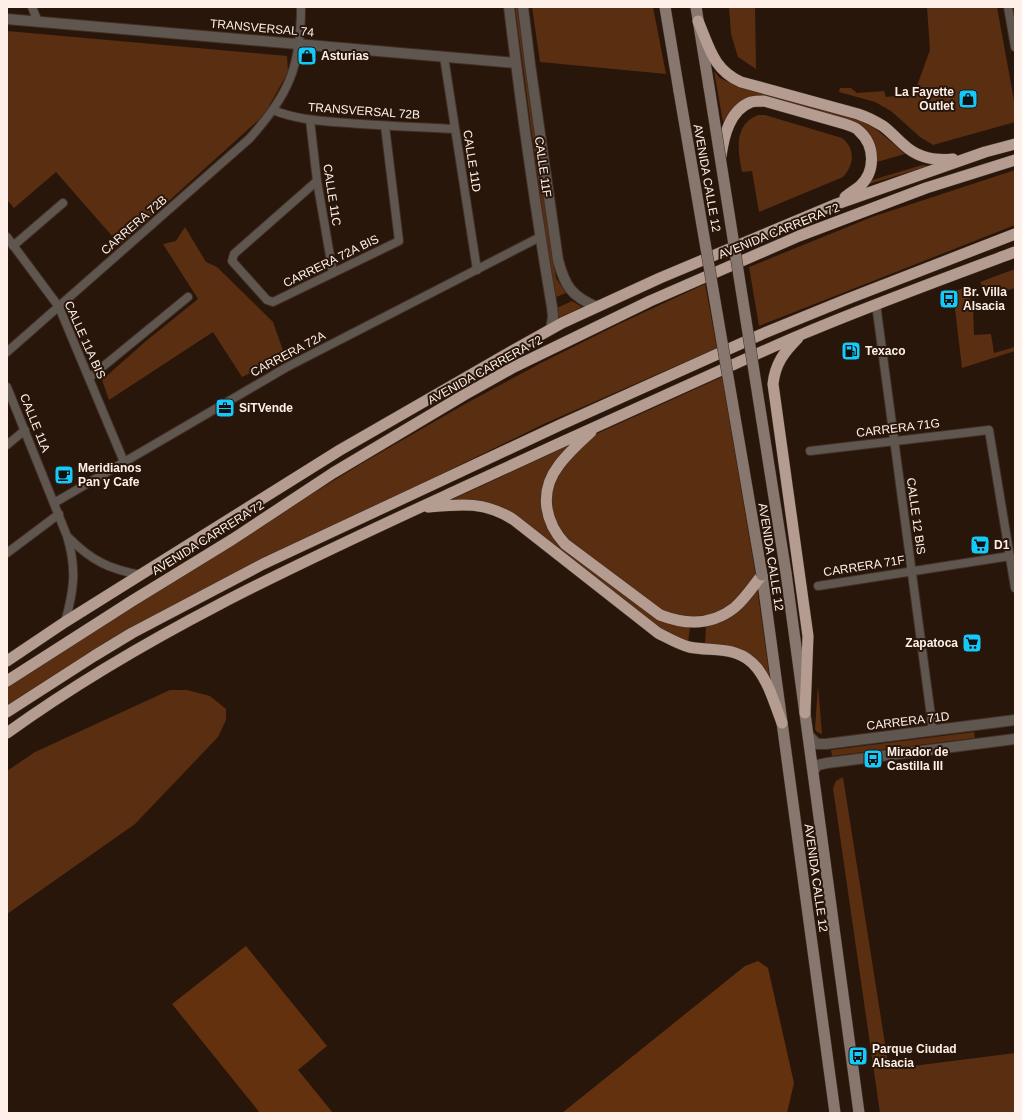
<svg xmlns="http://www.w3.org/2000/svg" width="1022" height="1120" viewBox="0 0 1022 1120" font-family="Arial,sans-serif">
	<rect width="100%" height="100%" fill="#28160b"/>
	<path fill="#5a2e11" d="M515 7H519L556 278 566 293 554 298Z
		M532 7H653L666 74 540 62Z
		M729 7H755L756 69 738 57 731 34Z
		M927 7H997L1015 106V122L933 145 920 137 891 111 875 102 839 92 840 88H851L857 93 884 91 886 97 914 94 930 50Z
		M7 31 287 56 288 72 264 115 120 245 56 172 14 208 7 200Z
		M714 71 720 78 739 87 859 120C878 128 890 141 905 154L877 162 875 150 870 138 764 97 729 114 723 122Z
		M758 115H765L842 138C856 149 854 165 843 177L759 212 752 171 742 172C738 151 733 125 758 115Z
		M922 165 929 166 866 185 869 181Z
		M1015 170V225L759 326 749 267 872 217Z
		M185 227 206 262 217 267 273 322 285 356 242 377 213 332 109 400 102 380 146 341 198 299 163 244 176 241Z
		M1015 269V288L988 296 980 282Z
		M705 284 717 348 546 423 329 529 264 557 112 640 7 705V686L305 498 366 461 465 404 539 364 619 324Z
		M966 287 973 306 974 335 991 334 994 353 1015 347V351L962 368 953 292Z
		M572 301 582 307 556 319 557 308Z
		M722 377 756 577 731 605 718 613 691 619 662 611 568 541 556 525 550 503 551 491 562 468 594 435Z
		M574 443 555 464 545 519 647 611 690 627 688 643 660 629 520 520 449 501Z
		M757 587 771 686 760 665 705 645 706 625Z
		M818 685 822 734 817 732 815 729Z
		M170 690H187L210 696 226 709V720L218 737 135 824 7 914V771L35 752Z
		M974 732 975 738 832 756 831 750Z
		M843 777 889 1069 1015 1053V1113H880L833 788 836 781Z"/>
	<path fill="#63310e" d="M246 946 327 1046 298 1070 333 1113H260L172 1004Z
		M758 961 768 968 794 1083 787 1113H562L745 966Z"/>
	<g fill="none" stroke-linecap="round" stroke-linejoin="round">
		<defs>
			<path id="minor" d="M32 7 38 22
				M1008 7 1015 47
				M444 57 477 270
				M273 110C297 120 322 121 348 123 383 126 419 127 455 129
				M310 120 317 181 333 273
				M317 181 234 254 232 261 267 300 273 302 399 241 385 126
				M7 237 59 307 124 462
				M13 246 63 203
				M876 304 933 731
				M7 352 249 139C289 95 301 66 301 7
				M89 378 188 297
				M7 387 67 536C77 569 74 590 65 622
				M7 445 25 430
				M810 451 989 430 1015 588
				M54 503 287 367 540 237
				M69 538C92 561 109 569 141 575
				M7 553 59 514
				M818 586 1010 556"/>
			<path id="tertiary" d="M509 7C521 107 535 207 552 307L553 317 551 329
				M523 7 530 64 558 260C565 286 571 296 597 307
				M7 19 516 63
				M808 735 817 744H826L1015 720
				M813 771 818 765 827 763 1015 739"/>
			<path id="secondary" d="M665 7 679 91
				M696 7 709 87
				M786 573 859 1113
				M762 575 835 1113"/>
			<path id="trunk" d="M698 21C709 46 713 70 741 82L858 114C867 117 875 121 883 126 891 132 897 139 904 145 918 158 935 161 953 159
				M721 156C724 135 730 110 751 102 755 101 760 101 764 101L845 124C850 126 856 127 859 131 875 145 876 171 860 186 855 190 850 193 845 197
				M798 338C784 352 775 364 773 384L808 636 805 713
				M591 432C580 442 568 453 559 465 539 491 544 521 565 544L660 615C686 625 711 626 734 608 745 599 753 586 762 575
				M428 507C460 504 485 501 514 520L658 633C668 638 678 644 689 647 714 652 739 645 757 668 769 683 775 705 782 723
				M7 661 65 622 340 450 512 351 562 323 660 278 834 205 985 152 1015 144
				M7 681 132 601 233 539 333 473 464 395 514 367 650 301 799 236 926 188 1015 160
				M7 712 94 656 132 633 263 564 560 425 762 334 845 300 1015 234
				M7 733C147 632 306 560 462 488 540 452 619 416 697 381 733 365 769 348 805 333 874 304 945 278 1015 252"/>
		</defs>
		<use href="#minor" stroke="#423026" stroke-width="10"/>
		<use href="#tertiary" stroke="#423026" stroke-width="12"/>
		<use href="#secondary" stroke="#423026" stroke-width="12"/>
		<use href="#trunk" stroke="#423026" stroke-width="12"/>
		<use href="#minor" stroke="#605650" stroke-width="8"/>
		<use href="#tertiary" stroke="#605650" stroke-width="10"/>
		<use href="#secondary" stroke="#87776e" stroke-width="11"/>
		<use href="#trunk" stroke="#b49c90" stroke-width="11"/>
		<defs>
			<path id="secondary-bridge" d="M709 87 786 573
				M679 91 762 575"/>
		</defs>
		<use href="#secondary-bridge" stroke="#423026" stroke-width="12" stroke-linecap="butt"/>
		<use href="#secondary-bridge" stroke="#87776e" stroke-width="11"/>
	</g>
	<defs>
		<symbol id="shop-square" viewBox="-11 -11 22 22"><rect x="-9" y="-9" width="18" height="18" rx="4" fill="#14cafb" stroke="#28160b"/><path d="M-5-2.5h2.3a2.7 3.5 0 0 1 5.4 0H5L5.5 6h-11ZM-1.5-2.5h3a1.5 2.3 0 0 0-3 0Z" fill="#111"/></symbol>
		<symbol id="bus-square" viewBox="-11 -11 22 22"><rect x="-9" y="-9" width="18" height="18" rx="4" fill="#14cafb" stroke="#28160b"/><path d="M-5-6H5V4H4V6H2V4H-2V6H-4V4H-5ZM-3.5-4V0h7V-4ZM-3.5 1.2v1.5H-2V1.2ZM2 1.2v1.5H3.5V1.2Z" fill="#111"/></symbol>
		<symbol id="fuel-square" viewBox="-11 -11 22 22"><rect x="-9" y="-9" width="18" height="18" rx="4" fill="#14cafb" stroke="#28160b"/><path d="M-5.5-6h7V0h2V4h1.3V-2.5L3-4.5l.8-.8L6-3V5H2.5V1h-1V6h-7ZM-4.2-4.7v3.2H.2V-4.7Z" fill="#111"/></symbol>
		<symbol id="office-square" viewBox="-11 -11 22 22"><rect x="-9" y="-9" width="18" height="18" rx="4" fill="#14cafb" stroke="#28160b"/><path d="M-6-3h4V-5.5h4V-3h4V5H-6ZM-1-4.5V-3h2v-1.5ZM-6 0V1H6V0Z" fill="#111"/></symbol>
		<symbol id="cafe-square" viewBox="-11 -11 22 22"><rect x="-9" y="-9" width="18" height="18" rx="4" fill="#14cafb" stroke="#28160b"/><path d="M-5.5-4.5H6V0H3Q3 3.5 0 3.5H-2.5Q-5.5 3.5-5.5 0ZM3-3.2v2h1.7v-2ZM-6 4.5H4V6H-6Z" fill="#111"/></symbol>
		<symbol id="supermarket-square" viewBox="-11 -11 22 22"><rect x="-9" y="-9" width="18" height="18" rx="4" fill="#14cafb" stroke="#28160b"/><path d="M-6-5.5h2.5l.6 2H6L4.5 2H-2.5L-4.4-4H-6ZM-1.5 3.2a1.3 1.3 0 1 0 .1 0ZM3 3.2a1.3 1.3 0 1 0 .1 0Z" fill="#111"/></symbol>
	</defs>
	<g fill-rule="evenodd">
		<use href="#shop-square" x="296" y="45" width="22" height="22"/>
		<use href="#shop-square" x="957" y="88" width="22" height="22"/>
		<use href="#bus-square" x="938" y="288" width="22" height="22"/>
		<use href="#fuel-square" x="840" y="340" width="22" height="22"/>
		<use href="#office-square" x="214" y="397" width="22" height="22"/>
		<use href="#cafe-square" x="53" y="464" width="22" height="22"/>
		<use href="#supermarket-square" x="969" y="534" width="22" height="22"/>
		<use href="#supermarket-square" x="961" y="632" width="22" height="22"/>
		<use href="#bus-square" x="862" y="748" width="22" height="22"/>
		<use href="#bus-square" x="847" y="1045" width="22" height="22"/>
	</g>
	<g text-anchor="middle" stroke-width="4" stroke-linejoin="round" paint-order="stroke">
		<g font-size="12" fill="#fef0e8" stroke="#28160b">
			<text transform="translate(262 28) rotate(5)" y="4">TRANSVERSAL 74</text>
			<text transform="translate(364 111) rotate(4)" y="4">TRANSVERSAL 72B</text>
			<text transform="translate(472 161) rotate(81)" y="4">CALLE 11D</text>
			<text transform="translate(543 167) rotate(82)" y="4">CALLE 11F</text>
			<text transform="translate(707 178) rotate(80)" y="4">AVENIDA CALLE 12</text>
			<text transform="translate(332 195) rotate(81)" y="4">CALLE 11C</text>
			<text transform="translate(134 225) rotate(-41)" y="4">CARRERA 72B</text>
			<text transform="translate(779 231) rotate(-22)" y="4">AVENIDA CARRERA 72</text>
			<text transform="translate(331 261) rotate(-26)" y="4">CARRERA 72A BIS</text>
			<text transform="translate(85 340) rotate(66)" y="4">CALLE 11A BIS</text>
			<text transform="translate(288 354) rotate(-28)" y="4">CARRERA 72A</text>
			<text transform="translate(485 370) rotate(-29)" y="4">AVENIDA CARRERA 72</text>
			<text transform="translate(35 423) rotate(68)" y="4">CALLE 11A</text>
			<text transform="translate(898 428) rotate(-7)" y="4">CARRERA 71G</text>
			<text transform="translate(916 516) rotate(82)" y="4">CALLE 12 BIS</text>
			<text transform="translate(208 538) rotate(-32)" y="4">AVENIDA CARRERA 72</text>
			<text transform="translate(771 557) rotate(81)" y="4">AVENIDA CALLE 12</text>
			<text transform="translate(864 566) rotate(-9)" y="4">CARRERA 71F</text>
			<text transform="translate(908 721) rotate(-7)" y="4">CARRERA 71D</text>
			<text transform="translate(816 878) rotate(82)" y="4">AVENIDA CALLE 12</text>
		</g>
		<g font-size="12" font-weight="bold" fill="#fef0e8" stroke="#28160b" text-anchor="start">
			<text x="321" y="60">Asturias</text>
			<text x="954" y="96" text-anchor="end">La Fayette<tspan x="954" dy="14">Outlet</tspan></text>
			<text x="963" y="296">Br. Villa<tspan x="963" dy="14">Alsacia</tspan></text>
			<text x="865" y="355">Texaco</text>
			<text x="239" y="412">SiTVende</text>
			<text x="78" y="472">Meridianos<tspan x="78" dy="14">Pan y Cafe</tspan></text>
			<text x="994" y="549">D1</text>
			<text x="958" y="647" text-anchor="end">Zapatoca</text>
			<text x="887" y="756">Mirador de<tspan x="887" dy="14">Castilla III</tspan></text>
			<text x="872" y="1053">Parque Ciudad<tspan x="872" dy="14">Alsacia</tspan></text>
		</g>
	</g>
	<rect width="1022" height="1120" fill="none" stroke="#fef0e8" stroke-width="16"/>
</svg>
